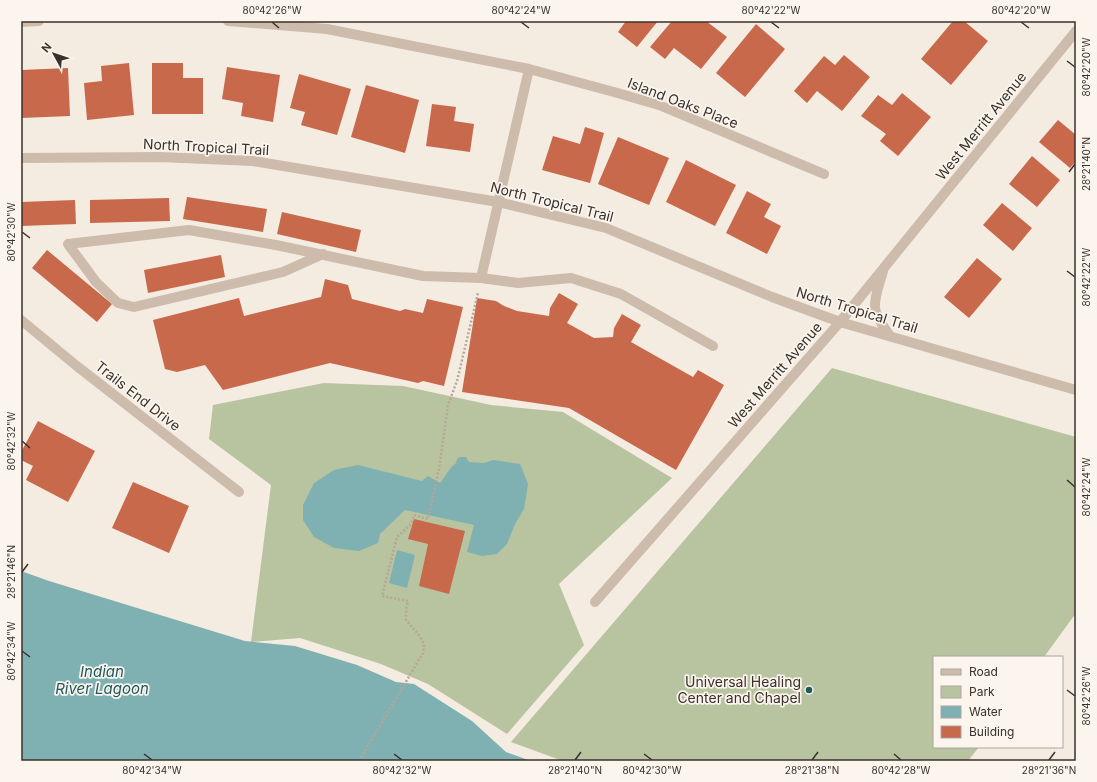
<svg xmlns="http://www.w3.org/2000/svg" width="1097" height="782" viewBox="0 0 1097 782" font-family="Inter,sans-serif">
	<rect width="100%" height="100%" fill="#f4ebe1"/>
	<path fill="#b8c4a0" d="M832 368 1076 437V613L1044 657H934V747H979L968 761H563L511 742Z
		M324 383 403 386 491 405 563 412 672 478 559 584 584 645 507 734 428 684 381 664 300 638 251 642 271 485 209 439 213 405Z"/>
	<path fill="#7fb0b2" d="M460 457H466L469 462 484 463 493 460 520 464 528 484 524 509 515 524 507 544 497 554 482 556 467 552 474 525 405 510 380 534 378 543 359 551 334 548 314 537 303 520V505L314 483 334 470 358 465 422 481 428 476 440 483C446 476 449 468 456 463L457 459Z
		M397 550 415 555 407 588 389 583Z
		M21 571 49 581 245 641 295 646 357 665 396 682 414 684 472 721 506 752 531 761H21Z"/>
	<path fill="#c8694b" d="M626 21H658L637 47 618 32Z
		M672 21H706L727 37 701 69 674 48 665 59 650 47Z
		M953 21H964L988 41 951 85 921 59Z
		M756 24 785 49 745 97 716 73Z
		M844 55 870 77 842 111 817 91 807 103 794 91 824 56 835 65Z
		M129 63 134 115 87 120 84 83 102 81 101 66Z
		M152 63H183V78H203V114H152Z
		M227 67 280 75 273 122 241 116 243 103 222 99Z
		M68 68 70 116 21 118V70Z
		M299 74 351 89 337 135 301 125 305 112 290 108Z
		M366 85 419 100 405 153 351 137Z
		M902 93 931 117 898 156 880 141 886 134 861 116 878 95 892 105Z
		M432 104 456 107 454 121 474 124 470 152 426 146Z
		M1058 120 1076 135V161L1070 168 1039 142Z
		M585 127 604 133 590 183 542 170 553 136 580 144Z
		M618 137 669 158 649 205 598 184Z
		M1032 156 1060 180 1037 207 1009 184Z
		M686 160 736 185 715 226 666 202Z
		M747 191 771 204 764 217 781 226 767 254 726 233Z
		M187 197 267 209 263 232 183 219Z
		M169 198 170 221 90 223V200Z
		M75 200 76 224 21 226V202Z
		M1002 203 1032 228 1013 251 983 225Z
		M282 212 361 230 356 252 277 234Z
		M47 250 112 304 97 322 32 268Z
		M221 255 225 277 148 293 144 270Z
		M977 258 1002 279 969 318 944 297Z
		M325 279 348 285 352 299 400 311 405 309 423 313 427 299 463 307 444 386 423 381 418 383 330 363 223 390 205 365 177 372 165 369 153 320 239 298 244 316 321 297Z
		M559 293 578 304 567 323 594 338 613 337 614 328 622 314 641 325 631 342 693 377 698 370 724 385 676 470 569 408 462 392 477 298 496 301 504 306 517 311 549 316 550 308Z
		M38 421 95 451 68 502 26 480 33 466 21 460V452Z
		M133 482 189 506 169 553 112 528Z
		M414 519 465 531 449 594 419 586 428 544 408 539Z"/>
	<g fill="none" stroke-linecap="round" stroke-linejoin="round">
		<path stroke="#b9a596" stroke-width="2.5" stroke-dasharray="2 2" stroke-linecap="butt" d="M359 761 423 653 424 644 419 635 406 620V610L408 601 382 596 397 537 411 524 414 515 428 519 439 469 448 405 457 381 478 293"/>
		<path stroke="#cdbbac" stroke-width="10" d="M228 21 327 29 529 69 614 92 659 105 824 174
			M21 22 39 21
			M529 69 481 278 518 283 571 278 621 294 713 346
			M21 158 160 157 253 161 498 202 606 228 772 297 840 322 1076 390
			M323 254 283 272 134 307 118 303 96 282 68 244 189 230 276 245 423 276 481 278
			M883 271C880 283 874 296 875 308 876 318 885 328 890 336
			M21 320 78 367 239 492
			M595 602 840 322 1076 31"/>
	</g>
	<path fill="none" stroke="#3b302b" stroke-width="1.5" d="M272 22 279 28M521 22 529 28M771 22 779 28M1021 22 1029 28M1067 61 1075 67M1069 172 1075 164M22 232 30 238M1067 271 1075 277M22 441 30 448M1067 480 1075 487M22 572 28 564M22 651 30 657M1067 690 1075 696M144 754 152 760M394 754 402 760M644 754 652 760M894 754 901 760M575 760 581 752M812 760 818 752M1049 760 1055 752"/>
	<circle fill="#1f5a5e" stroke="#fbf5ee" stroke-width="1.5" cx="809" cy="690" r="4"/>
	<g text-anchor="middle" stroke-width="3.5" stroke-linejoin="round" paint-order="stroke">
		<g font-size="14" fill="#3b302b" stroke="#fbf5ee">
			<text transform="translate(683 103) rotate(21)" y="5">Island Oaks Place</text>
			<text transform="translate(981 126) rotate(-51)" y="5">West Merritt Avenue</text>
			<text transform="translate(206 147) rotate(3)" y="5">North Tropical Trail</text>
			<text transform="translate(552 202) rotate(14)" y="5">North Tropical Trail</text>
			<text transform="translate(857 310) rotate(17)" y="5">North Tropical Trail</text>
			<text transform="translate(775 375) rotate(-49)" y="5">West Merritt Avenue</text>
			<text transform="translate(138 396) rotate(38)" y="5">Trails End Drive</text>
		</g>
		<g font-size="14" fill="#3b302b" stroke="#fbf5ee" text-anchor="end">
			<text x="801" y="687">Universal Healing<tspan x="801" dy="16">Center and Chapel</tspan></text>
		</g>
		<g font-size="15" font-style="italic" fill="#1f5a5e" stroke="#fbf5ee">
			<text x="102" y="677">Indian<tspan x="102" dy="17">River Lagoon</tspan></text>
		</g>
	</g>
	<rect width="1097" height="782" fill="none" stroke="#fbf5ee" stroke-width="44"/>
	<rect x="933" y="656" width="130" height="92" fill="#fbf5ee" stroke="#aea6a0"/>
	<rect x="941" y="669" width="20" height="6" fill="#cdbbac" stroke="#aea6a0"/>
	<text x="969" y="676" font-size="12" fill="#3b302b">Road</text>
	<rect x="941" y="686" width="20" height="12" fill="#b8c4a0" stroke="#aea6a0"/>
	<text x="969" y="696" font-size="12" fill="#3b302b">Park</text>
	<rect x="941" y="706" width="20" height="12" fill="#7fb0b2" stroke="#aea6a0"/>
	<text x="969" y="716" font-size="12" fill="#3b302b">Water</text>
	<rect x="941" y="726" width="20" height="12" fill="#c8694b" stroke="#aea6a0"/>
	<text x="969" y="736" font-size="12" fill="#3b302b">Building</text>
	<g transform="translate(54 54) rotate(310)" stroke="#fbf5ee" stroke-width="3" paint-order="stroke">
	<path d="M0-3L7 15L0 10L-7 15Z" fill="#3b302b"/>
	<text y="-6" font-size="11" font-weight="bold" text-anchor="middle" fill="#3b302b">N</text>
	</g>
	<rect x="22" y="22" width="1053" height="738" fill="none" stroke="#3b302b" stroke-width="1.5"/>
	<g font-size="10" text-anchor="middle" fill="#3b302b">
		<text x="272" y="14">80°42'26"W</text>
		<text x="521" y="14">80°42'24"W</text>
		<text x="771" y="14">80°42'22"W</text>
		<text x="1021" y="14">80°42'20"W</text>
		<text transform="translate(1086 67) rotate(-90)" y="4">80°42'20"W</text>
		<text transform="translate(1086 164) rotate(-90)" y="4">28°21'40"N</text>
		<text transform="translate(11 232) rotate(-90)" y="4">80°42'30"W</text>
		<text transform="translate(1086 277) rotate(-90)" y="4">80°42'22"W</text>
		<text transform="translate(11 441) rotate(-90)" y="4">80°42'32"W</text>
		<text transform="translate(1086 487) rotate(-90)" y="4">80°42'24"W</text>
		<text transform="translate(11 572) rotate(-90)" y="4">28°21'46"N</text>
		<text transform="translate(11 651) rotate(-90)" y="4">80°42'34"W</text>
		<text transform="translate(1086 696) rotate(-90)" y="4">80°42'26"W</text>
		<text x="152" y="774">80°42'34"W</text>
		<text x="402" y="774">80°42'32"W</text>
		<text x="575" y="774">28°21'40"N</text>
		<text x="652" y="774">80°42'30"W</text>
		<text x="812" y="774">28°21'38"N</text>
		<text x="901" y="774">80°42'28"W</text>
		<text x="1049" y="774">28°21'36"N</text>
	</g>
</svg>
